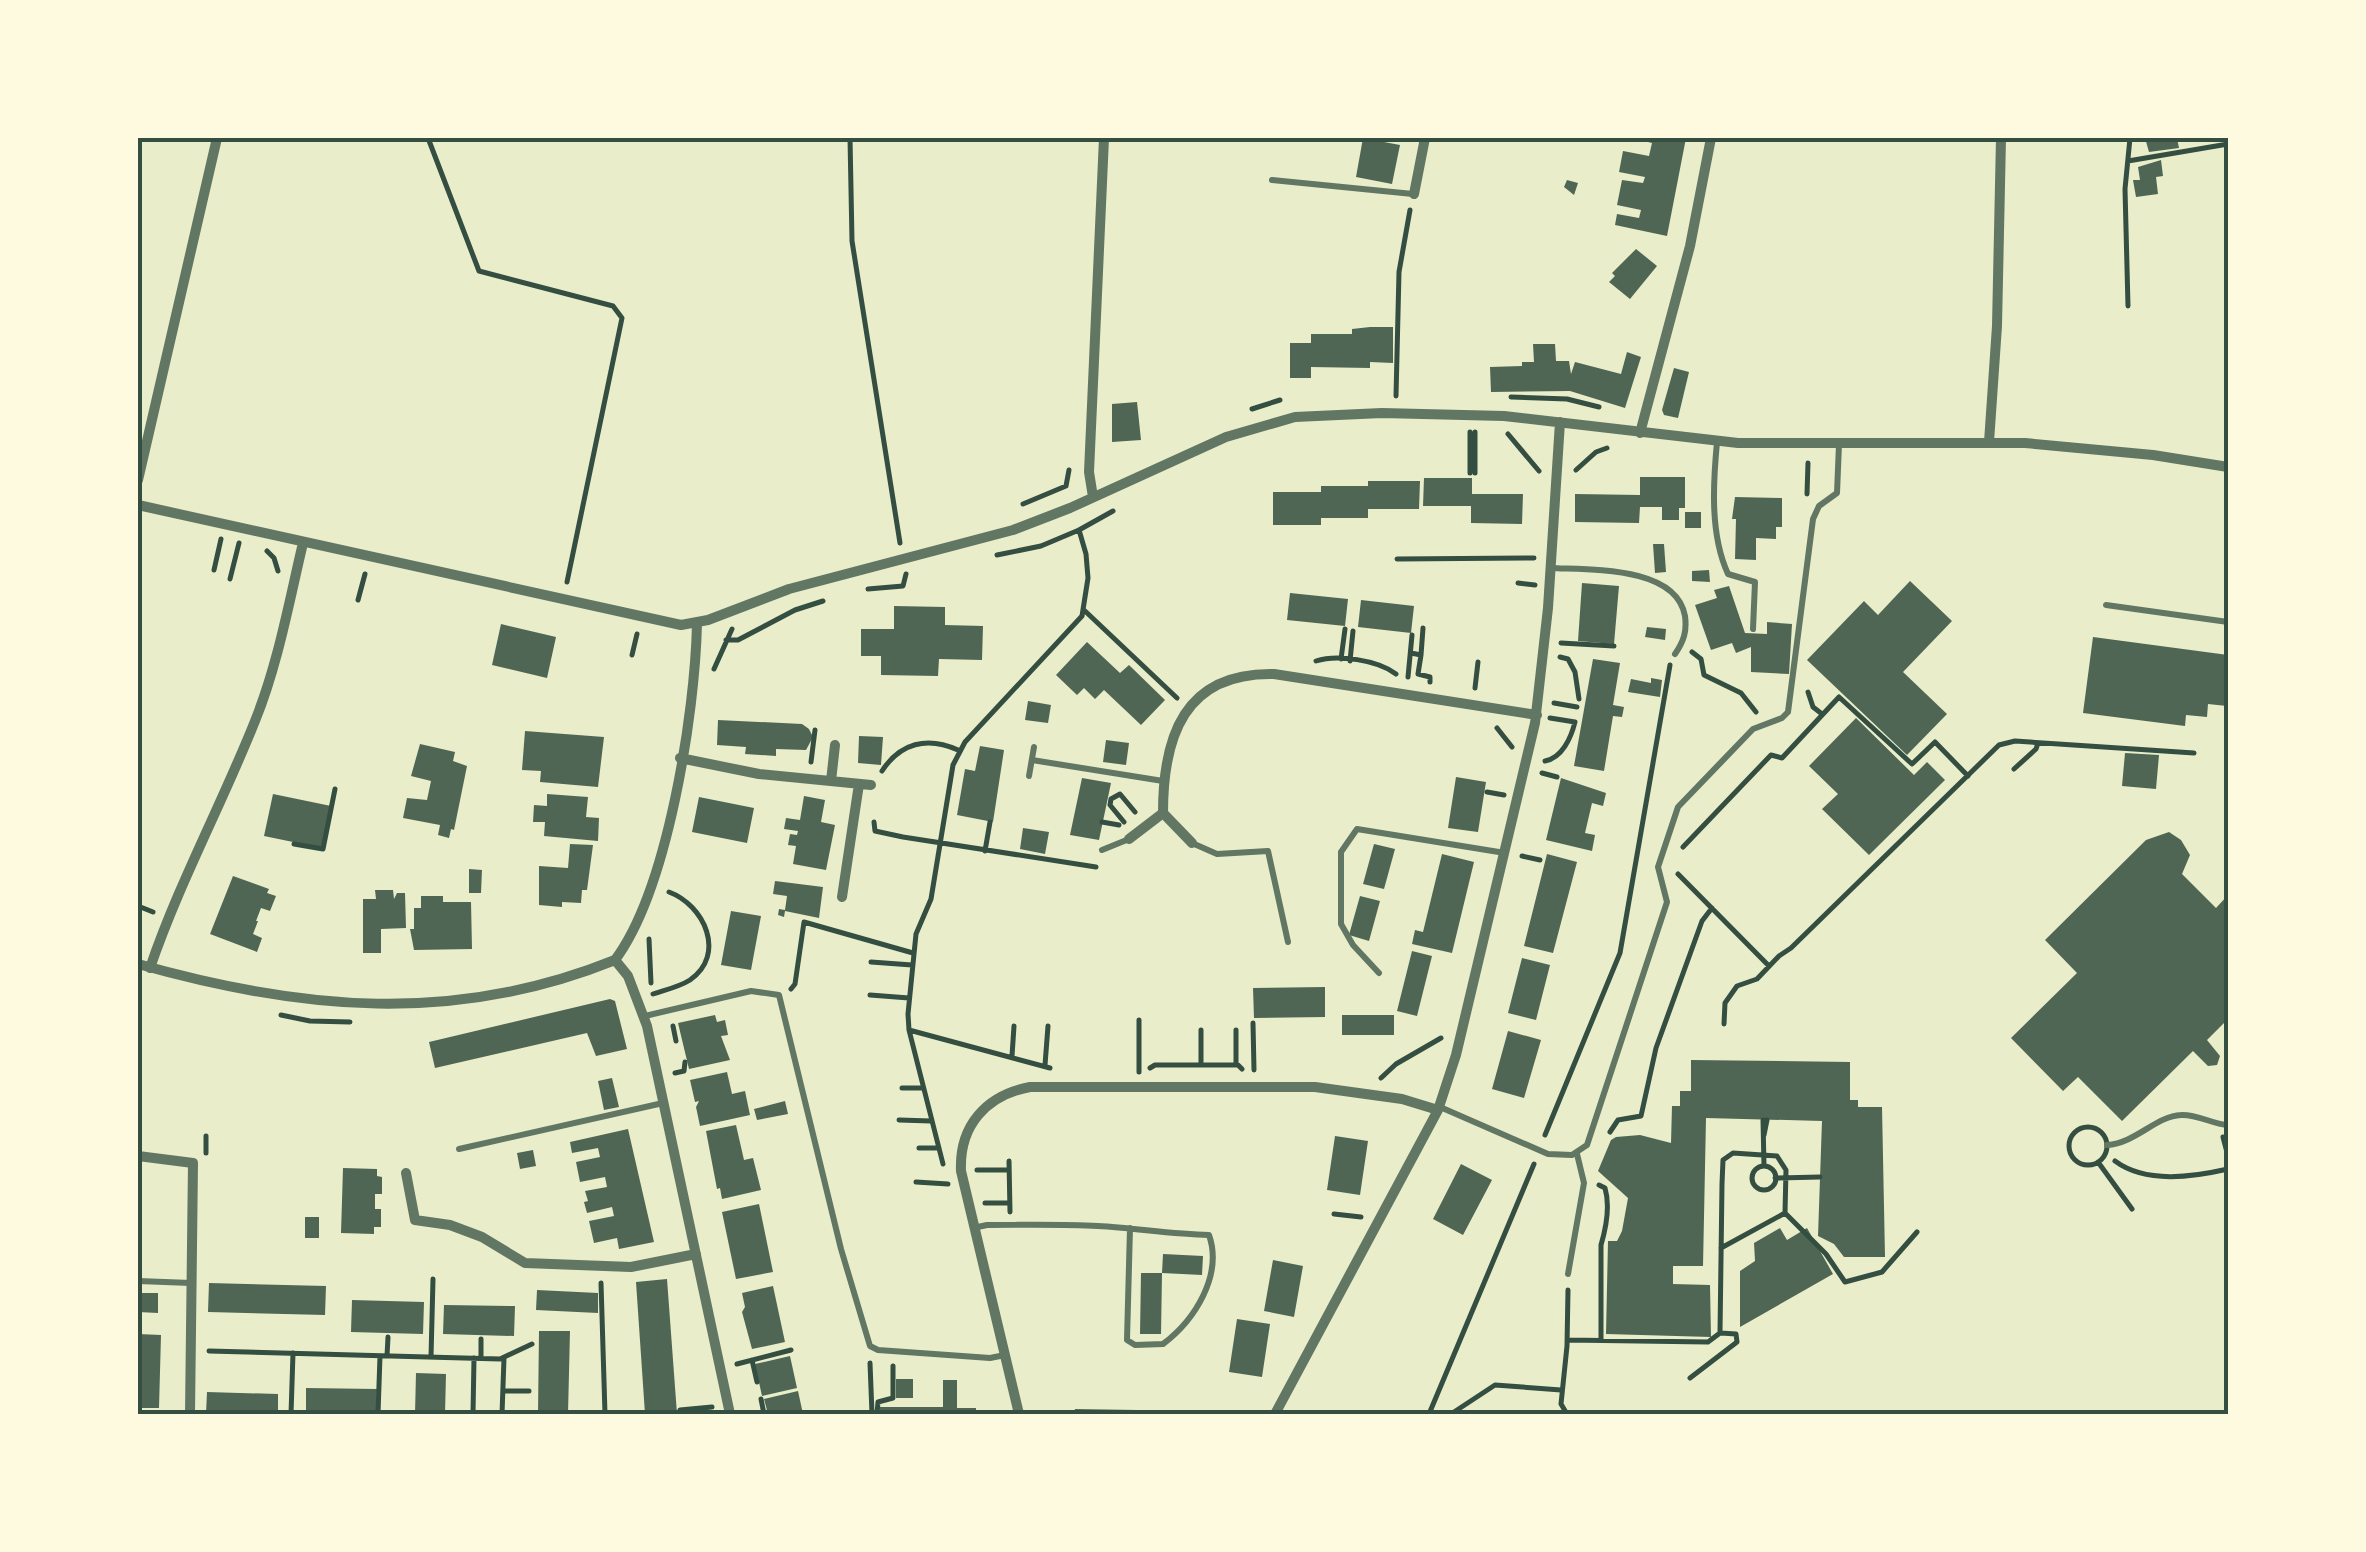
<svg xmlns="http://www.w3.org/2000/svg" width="2366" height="1552" viewBox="0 0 2366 1552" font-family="'Titillium Web',sans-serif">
	<rect width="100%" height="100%" fill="#e9edc9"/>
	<path fill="#4f6655" d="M1363 138 1400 145 1392 184 1356 177Z
		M1632 138H1686L1667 236 1615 225 1617 214 1639 218 1641 210 1617 205 1622 180 1643 183 1645 177 1619 172 1623 151 1649 156 1652 143Z
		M2145 138H2177L2179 148 2149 152Z
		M2161 160 2163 176 2156 177 2158 194 2136 197 2133 180H2140L2138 167Z
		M1567 180 1578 183 1574 195 1564 187Z
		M1636 249 1657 266 1630 299 1609 282 1615 276 1612 273Z
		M1370 327H1393V363L1370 362V368L1311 367V378H1290V343H1311V334H1352V329Z
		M1533 344H1555L1556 361H1569L1571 374 1575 362 1621 374 1627 352 1641 357 1625 408 1570 391 1491 392 1490 367 1522 366V362H1534Z
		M1674 368 1689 372 1678 418 1664 415 1662 410Z
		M1137 402 1141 440 1112 442V404Z
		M1640 477H1685V508H1679V520H1662V507H1640L1639 523 1575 522V494L1640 495Z
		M1424 478H1472V494H1523L1522 524 1471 523V506H1423Z
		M1368 481H1420L1419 509H1368V518H1321V525H1273V492H1321V486H1368Z
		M1735 497 1782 498V527H1776V539L1756 538V560L1735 559 1736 519H1732Z
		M1685 512H1701V528H1685Z
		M1653 544H1664L1666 572 1655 573Z
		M1709 570 1710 582 1692 581V571Z
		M1910 581 1952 621 1903 672 1947 714 1907 755 1807 660 1864 601 1878 615Z
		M1582 583 1619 586 1614 644 1578 641Z
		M1729 586 1745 633 1767 634V622L1792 624 1789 674 1751 672V647L1736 653 1732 643 1711 650 1695 605 1717 598 1714 590Z
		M1290 593 1348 599 1345 626 1287 620Z
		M1361 600 1414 606 1411 633 1358 627Z
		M894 606 945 607V625L983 626 982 660 939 659 938 676 881 675V656H861V629H894Z
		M501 624 556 637 547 678 492 665Z
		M1647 627 1666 629 1665 640 1645 637Z
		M2093 637 2228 655 2227 706 2208 704 2207 717 2186 715 2185 726 2083 713Z
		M1087 642 1120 673 1129 665 1165 700 1141 725 1104 690 1095 699 1084 688 1077 695 1056 675Z
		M1593 659 1620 663 1613 705 1624 707 1622 717 1613 716 1604 771 1574 766Z
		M1651 678 1662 680 1660 697 1628 692 1631 679 1651 683Z
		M1028 701 1051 705 1048 723 1025 720Z
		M1856 718 1914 775 1927 762 1945 780 1869 855 1822 809 1838 794 1809 766Z
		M718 720 802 724 809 729 813 737 806 750 776 749V756L745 754 746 747 717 745Z
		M525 731 604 737 598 787 540 782 541 771 522 770Z
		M859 736 883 737 881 765 858 763Z
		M1106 740 1129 743 1126 765 1103 762Z
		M420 744 455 752 453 761 467 766 454 830 451 829 449 838 438 835 440 825 403 818 407 798 427 800 431 781 411 776Z
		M980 746 1004 750 993 822 957 815 965 769 975 771Z
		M2125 753 2159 755 2156 789 2122 786Z
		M1456 777 1486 782 1478 832 1448 828Z
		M1082 778 1111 783 1099 840 1070 835Z
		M1561 778 1606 793 1603 806 1592 803 1585 833 1595 835 1592 851 1546 840Z
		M273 794 331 806 322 848 264 836Z
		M547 794 588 797 586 817 599 818 598 841 544 836 545 822H533L534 805 547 806Z
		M804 796 825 800 821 822 835 825 826 870 793 864 796 846 788 845 790 834 797 835 798 831 784 829 786 818 800 820Z
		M699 797 754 808 747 843 692 832Z
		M1023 828 1049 832 1045 854 1020 849Z
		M2169 832 2181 840 2190 855 2182 874 2216 908 2228 895V1019L2207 1040 2220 1056 2217 1065 2208 1066 2193 1051 2122 1121 2078 1077 2063 1091 2011 1038 2077 973 2045 940 2146 840Z
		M570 844 593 845 587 890H582L581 903 562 902V907L539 905V866L568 868Z
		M1374 844 1395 849 1384 889 1363 884Z
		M1442 854 1474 862 1452 953 1412 944 1415 930 1423 932Z
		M1547 854 1577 862 1553 953 1524 946Z
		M469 869 482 870 481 893H469Z
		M233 876 269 889 267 893 276 896 270 911 261 908 256 921H258L253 934 262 938 257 952 210 934Z
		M775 881 823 887 819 918 785 911 784 917 778 915 779 909 785 910 787 896 773 894Z
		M375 890H393L394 899 397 893H405L406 928 381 929V953H363V899H376Z
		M421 896H443V902H471L472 949 414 950 410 929H414V908H421Z
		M1360 896 1380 901 1369 941 1349 935Z
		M731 911 761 916 751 970 721 965Z
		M1412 951 1432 956 1417 1016 1397 1011Z
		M1522 958 1550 965 1536 1020 1508 1013Z
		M1325 987V1017L1254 1018 1253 988Z
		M610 999 615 1001 627 1049 596 1056 587 1033 435 1068 429 1042Z
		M715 1015 717 1022 725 1020 728 1035 721 1036 730 1060 689 1069 678 1023Z
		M1342 1015H1394V1035H1342Z
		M1508 1031 1541 1040 1524 1098 1492 1089Z
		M1691 1060 1850 1062V1100H1858V1107H1882L1885 1257H1844L1834 1244 1818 1236 1822 1121 1706 1118 1703 1266H1673V1284L1710 1285 1711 1337 1606 1334 1608 1241H1617L1622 1231 1628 1198 1598 1171 1611 1140 1616 1137 1640 1135 1671 1143 1672 1106H1680V1091H1691Z
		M727 1072 732 1094 745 1091 750 1115 700 1126 696 1107 699 1101 695 1102 690 1080Z
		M612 1078 619 1107 604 1110 598 1081Z
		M785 1101 788 1114 757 1120 754 1109Z
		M736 1125 744 1160 753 1158 761 1190 722 1199 720 1188 717 1189 706 1131Z
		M628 1129 654 1242 619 1249 617 1238 594 1243 589 1221 614 1216 612 1207 587 1213 584 1202 588 1201 585 1191 607 1187 605 1177 580 1182 576 1162 600 1157 598 1148 572 1153 570 1142Z
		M1335 1136 1368 1141 1360 1195 1327 1190Z
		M533 1150 536 1166 520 1169 517 1153Z
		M1461 1164 1492 1180 1463 1235 1433 1219Z
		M343 1168 377 1169V1176L382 1177V1194H375V1209H381V1227H374V1234L341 1233Z
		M759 1204 773 1272 736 1279 722 1212Z
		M305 1217H319V1238H305Z
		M1780 1228 1787 1240 1807 1228 1833 1274 1740 1327V1271L1755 1261 1754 1243Z
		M1163 1254 1203 1256 1202 1275 1162 1273Z
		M1273 1260 1303 1266 1294 1317 1264 1311Z
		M1141 1273H1162L1161 1334H1140Z
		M667 1279 677 1414H645L636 1282Z
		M209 1283 326 1286 325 1315 208 1312Z
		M773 1286 785 1342 752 1349 742 1312 745 1307 742 1293Z
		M537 1290 598 1293V1313L536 1310Z
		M138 1293H158V1313L138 1312Z
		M352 1300 424 1302 423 1334 351 1332Z
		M444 1305 515 1306 514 1336 443 1334Z
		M1237 1319 1270 1324 1262 1377 1229 1372Z
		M539 1331H570L568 1414H538Z
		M138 1334 161 1335 159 1408H138Z
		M790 1356 797 1388 762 1396 755 1364Z
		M416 1373 446 1374 445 1414H415Z
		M896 1379H913V1398H896Z
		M943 1380H957V1408H976V1414H880V1407H943Z
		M306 1388 377 1389 376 1414H306Z
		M798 1391 803 1414H768L764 1399Z
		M207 1392 278 1394V1414H206Z
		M1075 1409 1201 1411V1414H1074Z"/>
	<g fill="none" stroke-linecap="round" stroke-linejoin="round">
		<path stroke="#344e41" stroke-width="5" d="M428 138 479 271 613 306 622 318 567 582
			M850 138 852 241 900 543
			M2128 161 2228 144
			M2128 306 2125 189 2130 138
			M1396 396 1399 272 1410 210
			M1511 397 1567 399 1599 407
			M1252 409 1280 400
			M1470 432V473
			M1475 432V473
			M1508 434 1539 471
			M1576 470 1596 452 1607 448
			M1807 494 1808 463
			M1023 504 1066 486 1069 470
			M267 551 274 558 278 571
			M997 555 1041 546 1079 530
			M1397 559 1534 558
			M214 570 221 539
			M230 579 239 543
			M1518 583 1535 585
			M868 589 903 586 906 574
			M358 600 365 574
			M1085 611 1177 698
			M726 640H738L795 610 823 601
			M1561 643 1614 646
			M1692 652 1701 659 1704 675 1741 693 1756 712
			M1411 653 1421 655 1418 674 1430 677V682
			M632 655 637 634
			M1421 655 1423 628
			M1560 657 1568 659 1575 672 1579 699
			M1341 659 1345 629
			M1316 661C1337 654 1378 660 1396 674
			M1350 661 1353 631
			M714 669 732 629
			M1408 677 1412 635
			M1475 688 1478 662
			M1808 692 1813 707 1822 714
			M1554 703 1577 707
			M1497 728 1512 747
			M1545 761C1562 758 1571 738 1575 722L1550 718
			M811 762 815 730
			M2014 769 2036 749 2038 743
			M882 771C900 743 927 736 958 750
			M1542 773 1557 777
			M1487 792 1504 795
			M874 822 875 831 903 837 1096 867
			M1102 822 1119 825
			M1124 822 1110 805 1111 799 1120 794 1135 812
			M294 844 323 849 335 789
			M1683 847 1771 755 1782 758 1839 697 1912 764 1935 742 1968 776
			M985 851 990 822
			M1522 856 1540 860
			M1678 874 1769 966
			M138 906 153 912
			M649 939 651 983
			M871 962 912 965
			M791 989 795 984 804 922 913 953
			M653 994C665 990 679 987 690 980 727 954 704 905 669 892
			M870 995 909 998
			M281 1015 310 1021 350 1022
			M1139 1020V1072
			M1253 1023 1254 1070
			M1724 1024 1725 1003 1737 986 1757 979 1779 956 1791 948 1999 745 2015 741 2194 753
			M673 1026 676 1041
			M909 1030 1050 1068
			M1201 1030V1065
			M1236 1030V1065
			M1012 1056 1014 1026
			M1045 1065 1048 1026
			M1150 1068 1155 1065H1238L1242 1069
			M675 1073 684 1071 685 1062
			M1381 1078 1396 1064 1441 1038
			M902 1088H923
			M899 1120 931 1121
			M1763 1120 1764 1166
			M2069 1146a19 19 0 1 1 38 0a19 19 0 1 1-38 0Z
			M1610 1132 1618 1120 1641 1116 1656 1048 1702 921 1712 908
			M1545 1135 1620 953 1670 665
			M1764 1135 1767 1120
			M2223 1137 2228 1156
			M919 1148H939
			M206 1153V1136
			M1009 1161 1010 1212
			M2115 1161C2146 1184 2193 1177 2228 1169
			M2098 1162 2132 1209
			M943 1164 909 1030 908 1014 916 934 931 899 953 765 965 742 1082 616 1088 578 1086 554 1079 530 1113 511
			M1752 1178a12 12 0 1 1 24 0a12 12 0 1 1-24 0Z
			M977 1170H1009
			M1775 1178 1820 1177
			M916 1182 948 1184
			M1599 1185 1605 1188C1610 1205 1606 1228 1601 1245V1340
			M985 1203H1009
			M1785 1213 1826 1254 1845 1282 1882 1272 1917 1232
			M1334 1214 1361 1217
			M601 1283 605 1414
			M481 1339V1358
			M1567 1340 1708 1342 1720 1333 1722 1184 1723 1160 1733 1153 1777 1156 1786 1170 1785 1213 1721 1248
			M209 1351 500 1359 532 1344
			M387 1356 388 1337
			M431 1357 433 1279
			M504 1358 502 1414H510
			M752 1360 757 1382
			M870 1363 872 1414
			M737 1364 791 1350
			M1690 1378 1737 1342 1736 1334 1721 1333
			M503 1391H529
			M761 1399 764 1414
			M680 1410 712 1407
			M291 1414 293 1353
			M378 1414 380 1356
			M473 1414 474 1358
			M877 1414 878 1402 893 1398V1366
			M1429 1414 1534 1164
			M1451 1414 1495 1385 1561 1390
			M1567 1414 1561 1404 1567 1346 1568 1290"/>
		<path stroke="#617663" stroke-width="6" d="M1272 180 1413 194
			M1717 442C1713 484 1710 535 1728 574L1755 582 1753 629
			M1551 568C1591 570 1676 566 1685 616 1687 631 1684 641 1675 654
			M2106 605 2228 622
			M1032 760 1163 781
			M1029 776 1034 747
			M1192 843 1217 854 1268 851 1288 942
			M1102 850 1129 839
			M1379 973 1353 945 1341 924V852L1357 829 1505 853
			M645 1016 751 991 779 995 841 1249 870 1346 878 1350 990 1358 1005 1355
			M1440 1107 1548 1154 1572 1155 1587 1145 1667 902 1658 867 1678 807 1753 729 1782 718 1788 712 1813 519 1819 506 1837 493 1839 444
			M2107 1145C2136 1143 2156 1116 2181 1115 2197 1114 2212 1124 2228 1125
			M459 1149 663 1103
			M973 1228 987 1225C1024 1225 1061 1224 1098 1226 1135 1228 1171 1234 1209 1235 1223 1275 1195 1320 1163 1344L1135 1345 1127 1340 1130 1228
			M1568 1274 1584 1183 1577 1154
			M138 1281 191 1283"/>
		<path stroke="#617663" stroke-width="10" d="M1414 194 1425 138
			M1640 433 1690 246 1711 138
			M1989 442 1997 326 2001 138
			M138 480 217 138
			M1093 497 1089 472 1104 138
			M138 505 681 625 708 620 789 589 1013 530 1070 508 1226 437 1295 417 1382 413 1504 416 1738 443H2025L2153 455 2228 467
			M680 758 759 774 871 785
			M831 781 835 745
			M1163 813 1192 843
			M1129 839 1163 813C1163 737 1184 672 1274 674L1537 715
			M842 897 859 784
			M615 960 628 976 647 1026 730 1414
			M615 960C668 889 695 713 697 624
			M138 964C301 1010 454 1025 615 960
			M150 968C179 883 222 804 255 721 278 664 289 602 303 543
			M138 1156 193 1163 190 1414
			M406 1173 415 1220 450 1225 482 1237 525 1263 631 1267 696 1254
			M1019 1414 961 1171C959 1126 986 1095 1030 1087H1315L1402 1099 1438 1110
			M1275 1414 1438 1110 1456 1055 1535 723 1548 608 1560 422"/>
	</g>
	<rect width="2366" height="1552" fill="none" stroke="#fefae0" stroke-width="280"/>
	<rect x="140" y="140" width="2086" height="1272" fill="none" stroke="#344e41" stroke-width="4"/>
</svg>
